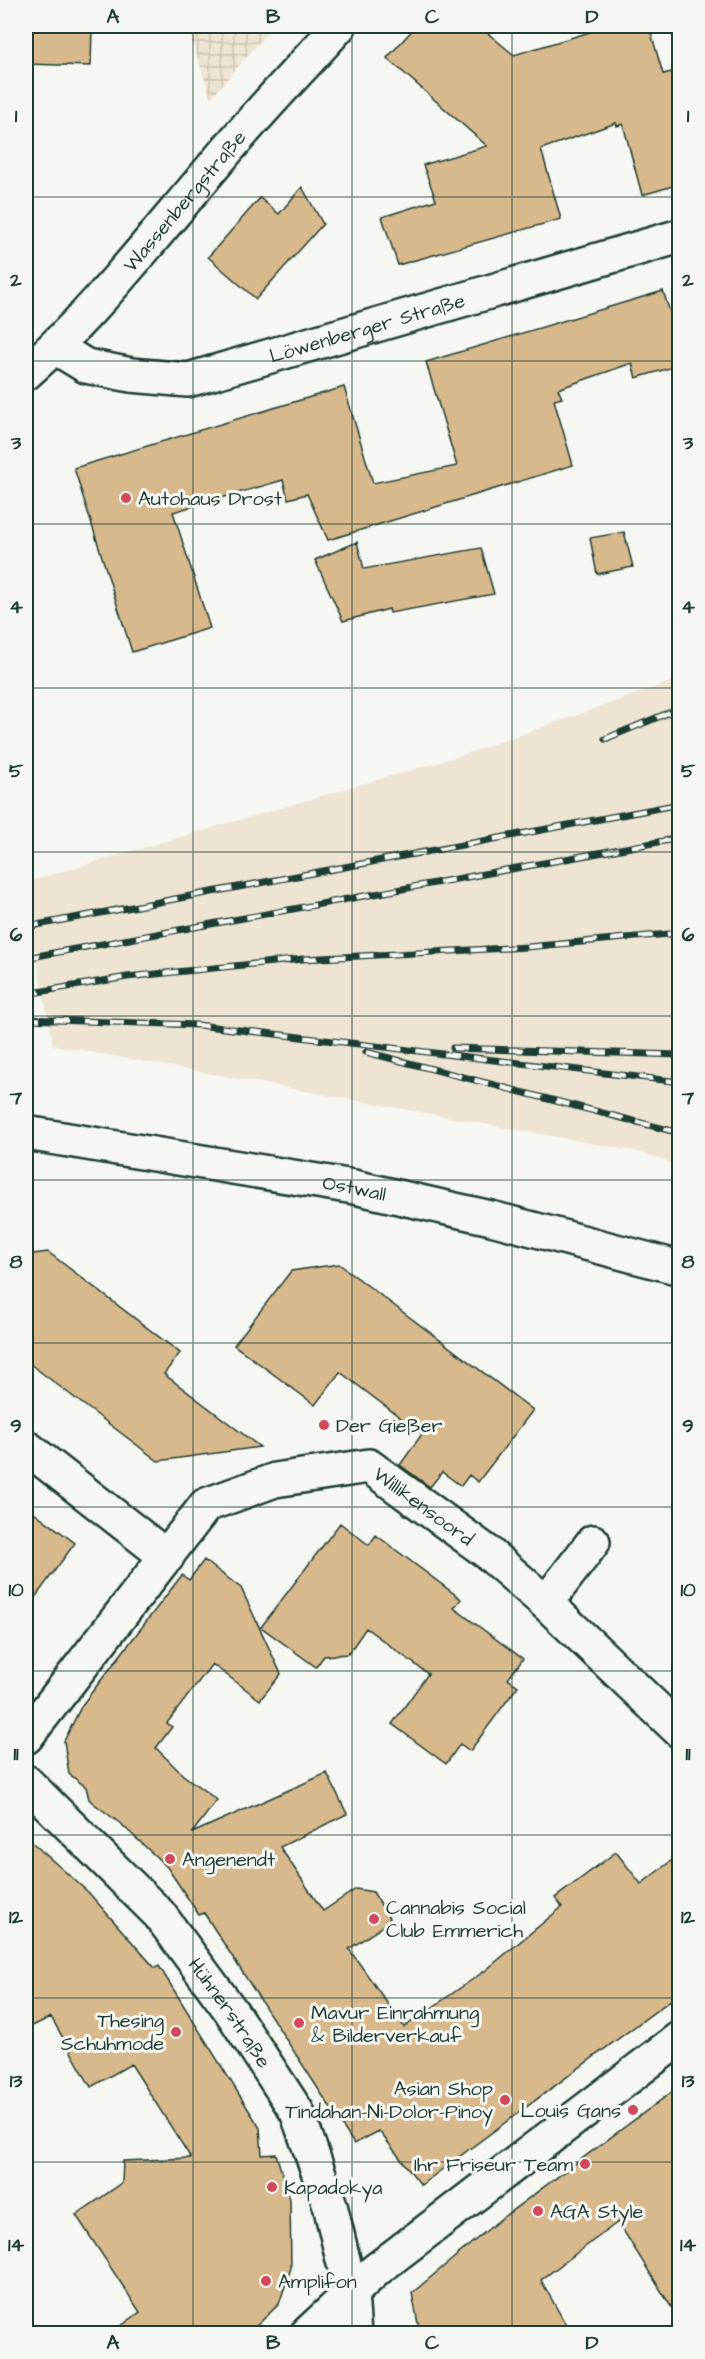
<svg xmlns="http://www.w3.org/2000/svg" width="705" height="2359" viewBox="0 0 705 2359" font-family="'Architects Daughter',sans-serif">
	<defs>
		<pattern id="industrial-grid" width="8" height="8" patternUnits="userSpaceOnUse" patternTransform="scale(1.5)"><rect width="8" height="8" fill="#ede4d3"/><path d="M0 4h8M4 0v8" fill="none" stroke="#cbc4b6"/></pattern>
	</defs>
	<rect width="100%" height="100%" fill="#f6f6f2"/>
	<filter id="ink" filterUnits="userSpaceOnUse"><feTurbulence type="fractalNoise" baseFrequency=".0167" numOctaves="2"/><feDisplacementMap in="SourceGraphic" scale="12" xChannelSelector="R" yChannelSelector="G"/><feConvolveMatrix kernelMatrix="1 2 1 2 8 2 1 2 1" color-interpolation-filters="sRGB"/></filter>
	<g filter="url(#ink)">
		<path fill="#ede4d3" d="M679 679V1165L639 1152 53 1045 26 907V882L463 755Z"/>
		<path fill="url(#industrial-grid)" d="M187 26H273L211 98Z"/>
		<path fill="#d7b98b" stroke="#1f3d34" stroke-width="1.5" d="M26 26H92L91 66 26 64Z
			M416 26H479L514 55 590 32 588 26H649L663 74 680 70V184L642 195 623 124 617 126 616 123 541 149 561 219 398 265 382 217 436 200 423 165 487 146 387 58Z
			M302 187 323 224 256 299 208 257 260 198 279 214Z
			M663 291 680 342V365L636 378 632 363 558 389 562 398 554 400 573 465 328 540 307 494 288 499 283 480 173 512 210 628 132 652 74 468 344 387 373 483 457 466 426 362Z
			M624 532 633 567 597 574 590 538Z
			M357 542 364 569 481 548 494 594 390 613 389 609 343 621 315 560Z
			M48 1252 180 1353 164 1374 260 1447 158 1461 26 1361V1255Z
			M339 1264 533 1410 478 1482 469 1475 461 1486 442 1472 430 1487 400 1465 422 1434 340 1372 315 1405 234 1345 291 1271Z
			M26 1506 75 1543 26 1610Z
			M340 1523 369 1545 376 1535 461 1599 454 1608 523 1659 508 1679 518 1686 470 1751 460 1744 446 1764 392 1724 428 1674 366 1628 348 1654 324 1656 316 1667 261 1627Z
			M204 1560 241 1588 281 1674 260 1700 212 1664 167 1723 172 1727 156 1748 183 1775 217 1800 192 1833 327 1773 347 1814 280 1847 323 1911 356 1889 373 1892 391 1921 349 1949 404 2027 486 1970 562 1907 555 1898 616 1852 641 1884 680 1854V1993L421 2185 379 2131 354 2144 204 1913 199 1915 167 1867 121 1824 93 1803 89 1799 86 1787 69 1774 64 1741 82 1705 182 1575 189 1580Z
			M26 1837 88 1892 155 1968 159 1966 260 2128 262 2155 276 2154 290 2199 291 2268 279 2304 248 2334H110L140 2312 76 2215 122 2183 123 2161 191 2158 131 2064 91 2087 51 2017 26 2029Z
			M680 2086V2321L618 2222 541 2280 571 2334H420L412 2293 498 2221Z"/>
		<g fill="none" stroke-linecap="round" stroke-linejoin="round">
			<defs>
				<g id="minor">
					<path id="s1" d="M55 347 86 366 131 375 188 380 680 236"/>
					<path id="s2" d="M26 373C95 312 152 238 212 168 252 119 297 73 339 26"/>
					<path d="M26 1447 167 1557"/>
					<path d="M546 1603 593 1542"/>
					<path id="s3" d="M26 1737 206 1505 275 1480 369 1466 487 1552 546 1603 680 1731"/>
					<path id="s4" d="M26 1782 159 1914 231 2011 297 2112 330 2205 351 2293 354 2334"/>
					<path d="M307 2334 376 2270 680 2038"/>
				</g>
				<g id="major">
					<path id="s5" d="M26 1133 354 1187 491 1218 680 1268"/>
				</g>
			</defs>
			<use href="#minor" stroke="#1f3d34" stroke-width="38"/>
			<use href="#major" stroke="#1f3d34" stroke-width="38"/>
			<use href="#minor" stroke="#f6f6f2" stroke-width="33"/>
			<use href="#major" stroke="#f6f6f2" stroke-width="33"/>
			<defs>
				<path id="rail" d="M605 739 680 708
					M26 927 680 804
					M26 958 680 838
					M26 994 127 977 303 959 527 947 680 933
					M26 1019 198 1025 680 1082
					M453 1048 680 1055
					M366 1052 680 1133"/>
			</defs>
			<use href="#rail" stroke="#1f3d34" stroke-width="7"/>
			<use href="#rail" stroke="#f6f6f2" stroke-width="4.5" stroke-dasharray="14" stroke-linecap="butt"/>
		</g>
	</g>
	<path fill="none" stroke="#1f3d34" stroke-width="1.5" stroke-opacity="0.55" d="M193 26V2334M352 26V2334M512 26V2334M26 197H680M26 361H680M26 524H680M26 688H680M26 852H680M26 1016H680M26 1180H680M26 1343H680M26 1507H680M26 1671H680M26 1835H680M26 1998H680M26 2162H680"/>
	<g fill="#d1495b" stroke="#f6f6f2" stroke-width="2">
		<circle cx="126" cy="498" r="6"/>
		<circle cx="324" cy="1425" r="6"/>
		<circle cx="170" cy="1859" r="6"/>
		<circle cx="374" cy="1919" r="6"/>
		<circle cx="299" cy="2023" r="6"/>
		<circle cx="176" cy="2032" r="6"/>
		<circle cx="505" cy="2100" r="6"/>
		<circle cx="633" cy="2110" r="6"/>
		<circle cx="585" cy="2164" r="6"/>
		<circle cx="272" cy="2187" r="6"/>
		<circle cx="538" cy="2211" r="6"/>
		<circle cx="266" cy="2281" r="6"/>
	</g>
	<g text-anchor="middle" stroke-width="6" stroke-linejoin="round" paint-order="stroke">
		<g font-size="20" fill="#1f3d34" stroke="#f6f6f2">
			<text dy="7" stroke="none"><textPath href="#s2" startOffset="234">Wassenbergstraße</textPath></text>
			<text dy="7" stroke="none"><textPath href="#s1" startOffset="326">Löwenberger Straße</textPath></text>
			<text dy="7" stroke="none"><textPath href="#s5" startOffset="333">Ostwall</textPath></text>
			<text dy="7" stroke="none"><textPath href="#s3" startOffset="530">Willikensoord</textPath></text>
			<text dy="7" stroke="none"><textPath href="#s4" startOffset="309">Hühnerstraße</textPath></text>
		</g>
		<g font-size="20" fill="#1f3d34" stroke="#f6f6f2" text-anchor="start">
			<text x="138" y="505">Autohaus Drost</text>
			<text x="336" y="1432">Der Gießer</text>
			<text x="182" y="1866">Angenendt</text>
			<text x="386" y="1914">Cannabis Social<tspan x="386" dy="23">Club Emmerich</tspan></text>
			<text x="311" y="2019">Mavur Einrahmung<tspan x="311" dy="23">&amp; Bilderverkauf</tspan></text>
			<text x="164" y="2027" text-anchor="end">Thesing<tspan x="164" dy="23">Schuhmode</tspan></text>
			<text x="493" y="2095" text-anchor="end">Asian Shop<tspan x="493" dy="23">Tindahan-Ni-Dolor-Pinoy</tspan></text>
			<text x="621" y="2117" text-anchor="end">Louis Gans</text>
			<text x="573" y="2171" text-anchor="end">Ihr Friseur Team</text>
			<text x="284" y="2194">Kapadokya</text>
			<text x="550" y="2218">AGA Style</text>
			<text x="278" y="2288">Amplifon</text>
		</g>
	</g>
	<rect width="705" height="2359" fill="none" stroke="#f6f6f2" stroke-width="66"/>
	<rect x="33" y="33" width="639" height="2293" fill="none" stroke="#1f3d34" stroke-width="2"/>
	<g font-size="20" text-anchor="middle" font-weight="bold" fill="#1f3d34">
		<text x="113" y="23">A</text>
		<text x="273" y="23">B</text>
		<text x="432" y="23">C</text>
		<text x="592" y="23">D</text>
		<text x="16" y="122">1</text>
		<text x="688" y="122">1</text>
		<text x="16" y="286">2</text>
		<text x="688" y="286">2</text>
		<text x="16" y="449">3</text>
		<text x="688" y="449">3</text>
		<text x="16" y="613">4</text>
		<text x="688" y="613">4</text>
		<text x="16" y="777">5</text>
		<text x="688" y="777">5</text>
		<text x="16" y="941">6</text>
		<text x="688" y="941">6</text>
		<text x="16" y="1104">7</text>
		<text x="688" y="1104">7</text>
		<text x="16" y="1268">8</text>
		<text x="688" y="1268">8</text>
		<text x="16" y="1432">9</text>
		<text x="688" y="1432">9</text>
		<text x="16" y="1596">10</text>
		<text x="688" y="1596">10</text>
		<text x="16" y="1760">11</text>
		<text x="688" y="1760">11</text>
		<text x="16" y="1923">12</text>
		<text x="688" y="1923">12</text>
		<text x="16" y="2087">13</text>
		<text x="688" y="2087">13</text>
		<text x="16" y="2251">14</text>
		<text x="688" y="2251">14</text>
		<text x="113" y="2349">A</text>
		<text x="273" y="2349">B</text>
		<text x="432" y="2349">C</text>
		<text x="592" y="2349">D</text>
	</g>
</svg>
